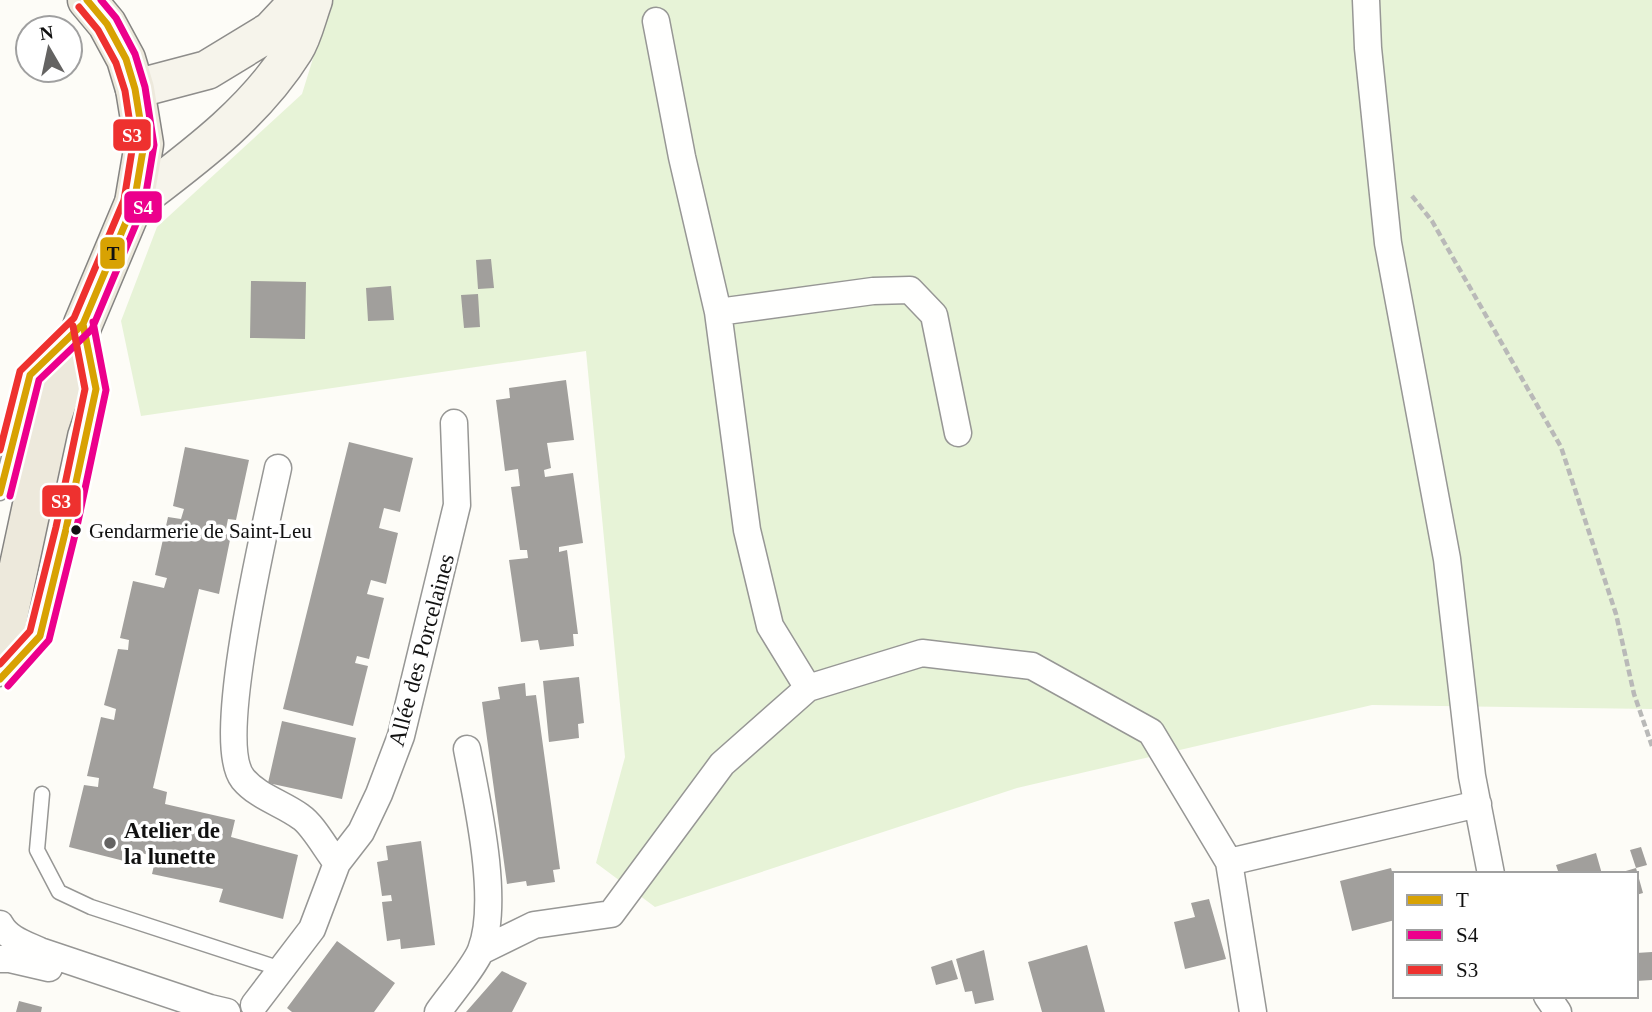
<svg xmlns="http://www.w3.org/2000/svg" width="1652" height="1012" viewBox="0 0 1652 1012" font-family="'Times New Roman',serif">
	<rect width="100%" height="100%" fill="#fdfcf7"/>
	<path fill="#e7f3d7" d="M331 0H1652V709L1372 705 1017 788 655 907 596 863 625 757 586 351 141 416 121 321 157 227 302 94Z"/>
	<path fill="#a19f9c" d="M491 259 494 288 478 289 476 260Z
		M251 281 306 282 305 339 250 338Z
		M391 286 394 320 368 321 366 288Z
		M478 294 480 327 464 328 461 295Z
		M566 380 574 440 547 443 551 468 544 470 545 477 573 473 583 543 559 547V552L567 550 578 634H573L574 646 540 650 538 640 521 642 509 560 528 558 527 550H520L511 487 520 486 518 469 505 471 496 400 510 398 509 388Z
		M349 442 413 458 400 512 384 508 379 528 398 533 386 584 371 580 367 594 384 598 369 659 357 656 355 663 368 666 353 726 283 709Z
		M185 447 249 460 236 520 228 519 225 534 231 535 219 594 199 589 153 788 167 792 165 804 235 820 231 837 298 855 283 919 219 902 223 889 152 874 156 857 138 852 136 864 69 847 84 785 98 787 99 778 87 776 101 717 114 720 116 709 104 705 118 649 128 650 129 640 120 638 133 581 164 588 167 578 155 575 168 517 181 519 184 509 173 506Z
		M579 677 584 723 578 724 579 738 549 742 543 681Z
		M525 683 526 696 536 695 560 869 553 870 555 882 527 886 526 881 507 884 482 702 500 699 498 687Z
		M282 721 356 738 342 799 268 783Z
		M421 841 435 945 401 949 400 939 387 941 382 902 392 901 391 895 382 896 377 862 388 860 386 846Z
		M1641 847 1647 865 1636 868 1630 850Z
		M1596 853 1602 874H1559L1556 865Z
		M1391 868 1395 882V920L1352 931 1340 881Z
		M1636 868 1643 893 1636 895V874L1619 873Z
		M1209 899 1226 959 1185 969 1174 922 1195 917 1191 903Z
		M337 941 395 983 374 1012H292L287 1008Z
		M1087 945 1105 1012H1042L1028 962Z
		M984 950 994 1000 975 1004 972 991 965 992 956 959Z
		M1652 952V980L1636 981V953Z
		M952 960 958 979 936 985 931 967Z
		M502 971 527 983 512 1012H466Z
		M19 1001 42 1007 41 1012H16Z"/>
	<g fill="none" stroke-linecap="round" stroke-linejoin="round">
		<defs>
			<path id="lane" d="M0 493 30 375 67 340
				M0 679 40 636 96 389 87 343
				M42 794 37 850 59 892 91 907 281 969"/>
			<path id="street" d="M1366 0 1368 48 1388 243 1447 559 1472 776 1491 874
				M656 21 682 157 718 312 747 530 770 626 808 688
				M718 312 873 291 910 290 934 315 958 433
				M278 468C267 520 213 742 243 779 258 797 282 803 301 817 313 825 327 851 337 863
				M1229 862 1478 804
				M0 924C8 939 25 944 40 951L210 1008 227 1012
				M481 951 534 925 611 914 722 764 808 688 922 653 1032 666 1151 732 1229 862 1253 1012
				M0 959H10L49 968
				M1547 996 1558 1012
				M254 1005 312 929 337 863 361 832 379 794 401 736 457 505 454 423
				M438 1012C449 996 475 966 481 950 500 901 477 801 467 749"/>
			<path id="secondary" d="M135 89 207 70 271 31 300 0
				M134 203C193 158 254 114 294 50 303 36 307 16 313 0"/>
			<path id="primary" d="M0 654 49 426 83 324 134 203 144 144 135 89 126 59 107 24 87 0"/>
		</defs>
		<use href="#lane" stroke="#979795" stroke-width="17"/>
		<use href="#street" stroke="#979795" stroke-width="29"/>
		<use href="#secondary" stroke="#8e8d8b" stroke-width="41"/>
		<use href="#primary" stroke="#858482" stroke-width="41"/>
		<path stroke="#b9b9b8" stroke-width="4.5" stroke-dasharray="7 3.5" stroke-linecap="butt" d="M1412 196 1432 221 1561 447 1616 614 1634 694 1652 746"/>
		<use href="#lane" stroke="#fffffe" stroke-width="14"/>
		<use href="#street" stroke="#fffffe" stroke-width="26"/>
		<use href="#secondary" stroke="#f6f4eb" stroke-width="38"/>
		<use href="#primary" stroke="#ede9dc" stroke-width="38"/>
		<defs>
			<path id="bus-1" d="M0 493 30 375 83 324 134 203 144 144 135 89 126 59 107 24 87 0
				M0 679 40 636 66 529 96 389 83 324"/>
			<path id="bus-2" d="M10 496 39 380 92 329 144 205 154 145 145 87 135 54 116 18 101 0
				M8 686 49 640 76 531 106 390 93 322"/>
			<path id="bus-3" d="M0 450 20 371 74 318 124 200 133 144 125 91 116 63 98 30 79 7
				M0 664 30 631 56 527 85 389 73 326"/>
		</defs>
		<use href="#bus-1" stroke="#fff" stroke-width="12"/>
		<use href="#bus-2" stroke="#fff" stroke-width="12"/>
		<use href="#bus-3" stroke="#fff" stroke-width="12"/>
		<use href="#bus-1" stroke="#d8a203" stroke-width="7"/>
		<use href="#bus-2" stroke="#ec008c" stroke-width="7"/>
		<use href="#bus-3" stroke="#ee312f" stroke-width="7"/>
	</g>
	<circle fill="#111" stroke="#fff" stroke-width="2.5" cx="76" cy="530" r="6"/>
	<circle fill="#646362" stroke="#fff" stroke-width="2.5" cx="110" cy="843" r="7"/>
	<g text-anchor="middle" stroke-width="7" stroke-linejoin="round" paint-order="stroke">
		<g font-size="21" fill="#111" stroke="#fff" text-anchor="start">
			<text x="89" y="538">Gendarmerie de Saint-Leu</text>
		</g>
		<g font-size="23" fill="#111" stroke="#fff">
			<text transform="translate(421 650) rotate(-75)" y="8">Allée des Porcelaines</text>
		</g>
		<g font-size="23" font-weight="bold" fill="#111" stroke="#fff" text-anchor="start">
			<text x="124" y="838">Atelier de<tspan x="124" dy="26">la lunette</tspan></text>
		</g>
	</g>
	<g stroke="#fff" stroke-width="2.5">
		<rect x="112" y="118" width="40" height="34" rx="7" fill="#ee312f"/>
		<rect x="123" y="190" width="40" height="34" rx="7" fill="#ec008c"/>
		<rect x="99" y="236" width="27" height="34" rx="7" fill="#d8a203"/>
		<rect x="41" y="484" width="41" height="34" rx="7" fill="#ee312f"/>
	</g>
	<g font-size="19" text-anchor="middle" font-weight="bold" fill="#fff">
		<text x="132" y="142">S3</text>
		<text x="143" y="214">S4</text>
		<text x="61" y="508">S3</text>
	</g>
	<g font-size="19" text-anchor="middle" font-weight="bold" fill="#111">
		<text x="113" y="260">T</text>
	</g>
	<rect x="1393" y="872" width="245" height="126" fill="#ffffff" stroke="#a0a0a0" stroke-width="2"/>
	<rect x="1407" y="895" width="35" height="10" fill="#d8a203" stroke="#a0a0a0" stroke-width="2"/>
	<text x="1456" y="907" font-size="21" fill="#111111">T</text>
	<rect x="1407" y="930" width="35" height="10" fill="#ec008c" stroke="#a0a0a0" stroke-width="2"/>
	<text x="1456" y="942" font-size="21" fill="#111111">S4</text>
	<rect x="1407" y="965" width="35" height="10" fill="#ee312f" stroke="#a0a0a0" stroke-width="2"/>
	<text x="1456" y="977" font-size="21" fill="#111111">S3</text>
	<g transform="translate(49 49) rotate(351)"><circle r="33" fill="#ffffff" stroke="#a0a0a0" stroke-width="2"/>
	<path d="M0-5L12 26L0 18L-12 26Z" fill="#646362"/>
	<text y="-10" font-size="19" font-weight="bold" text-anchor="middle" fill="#111111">N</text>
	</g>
</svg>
